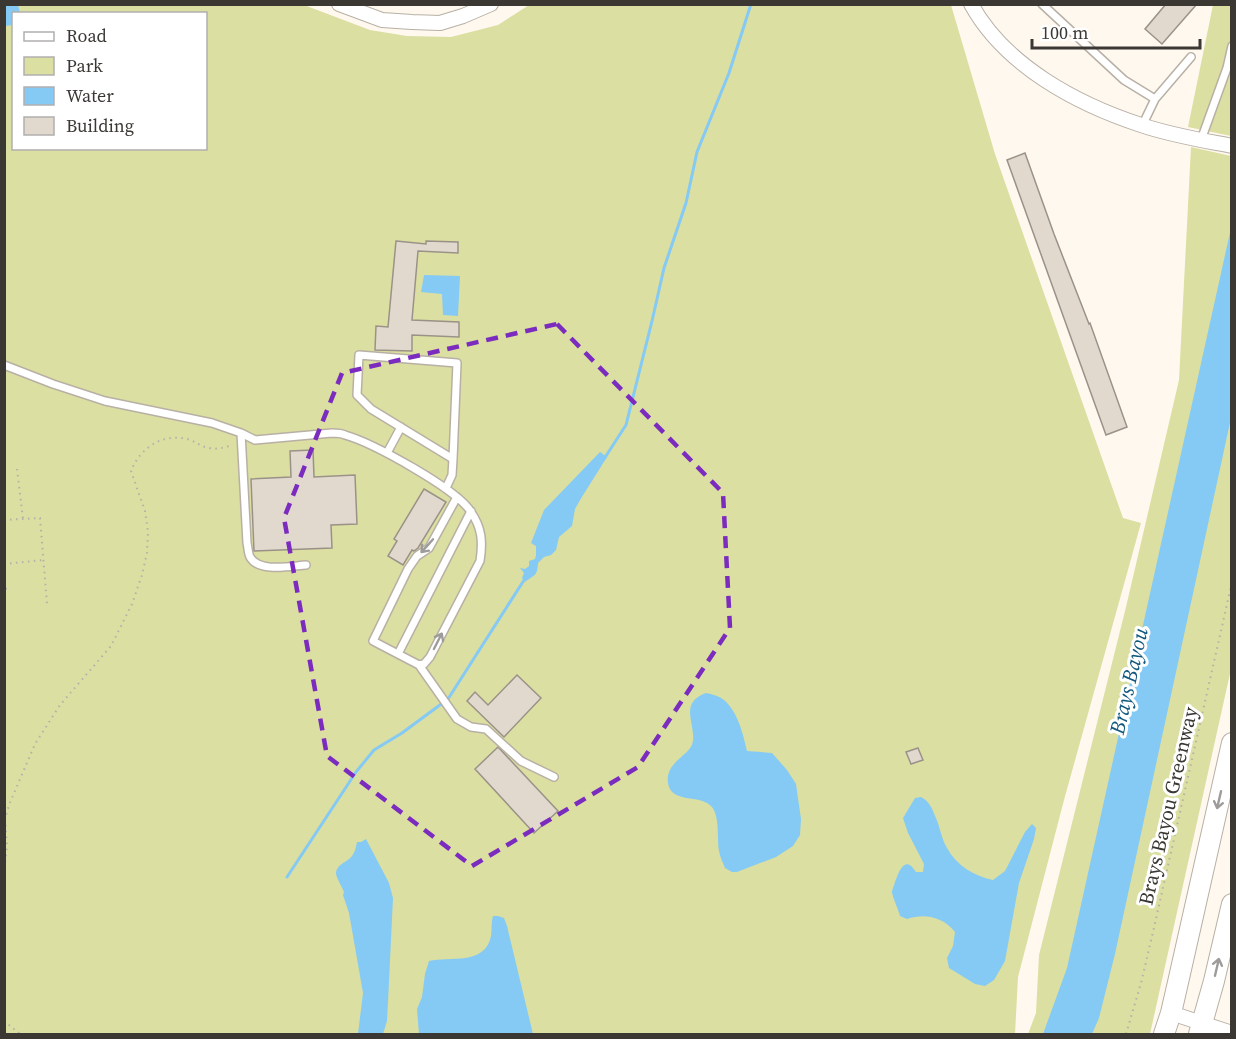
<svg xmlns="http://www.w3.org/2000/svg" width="1236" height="1039" viewBox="0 0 1236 1039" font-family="'Source Serif 4',serif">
	<rect width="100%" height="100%" fill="#fff8ef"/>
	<path fill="#dbdfa1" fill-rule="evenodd" d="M5 5H304L370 30 407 36 451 37 498 25 529 5H951L995 154 1123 518 1141 523 1064 800 1018 977 1015 1034H5ZM14 14H206V148H14Z
		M1213 5H1231V136L1188 127Z
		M1191 147 1231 156V669L1150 1034H1028L1036 1013 1039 955 1126 607 1179 380Z"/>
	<path fill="#84caf5" d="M5 4 18 5 20 13 14 14 13 25 5 26Z
		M1231 228V418L1115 954 1099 1018 1092 1034H1043L1067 968Z
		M424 275 460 276 458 316 443 315 442 294 421 292Z
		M600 452 607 457 580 500 575 509 572 526 559 537 556 550 551 555 544 557 538 563C537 577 535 574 525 582L522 578 524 573 520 568 525 569 529 566V561L535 559 536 555V546L531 543 544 510Z
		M706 693C712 694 719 696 724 700 738 712 743 734 747 751L772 753 787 770 796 784 801 819 800 835 793 846 776 857 737 872H732L725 868C723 863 720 857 719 851 717 838 720 815 711 806 700 794 671 804 668 783 665 761 691 756 693 741 695 722 679 703 706 693Z
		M921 797C929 801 932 808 935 816 940 826 941 838 947 848 957 866 974 876 993 880L1005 871 1025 832 1032 824 1036 828 1034 839 1019 883 1005 961 994 980 985 986 975 984 949 968 947 958 953 946 955 932C943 917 925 913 907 919L900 916C899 911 892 896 892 892 892 890 895 883 895 882 899 871 905 854 916 872H923L924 864 908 833 903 818 915 798Z
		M366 839 389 883 393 898 388 1002 387 1021 383 1034H358L363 993 349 913 343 895 344 892C342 887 337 879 336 874 336 864 348 862 352 856 355 852 356 847 357 842H361Z
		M493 916H498L504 918 507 926 533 1034H419L417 1009 422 997 425 974 429 961C450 956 485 966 491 936 492 929 491 923 493 916Z"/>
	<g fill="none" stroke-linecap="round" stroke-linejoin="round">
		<path stroke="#84caf5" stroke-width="3" d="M604 459 626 425 652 321 664 268 686 203 697 152 729 73 751 4
			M287 877 356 772 374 750 402 733 448 699 526 577"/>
	</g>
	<path fill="#e2d9ce" stroke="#9a9288" stroke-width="1.5" d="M1166 4H1197L1162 44 1145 29Z
		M1025 153 1054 234 1089 324 1090 323 1127 427 1106 435 1007 160Z
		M396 241 426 244V241L458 242V253L418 251 412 320 459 322V337L412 335V351L375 350 376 326 388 327Z
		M313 450 314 477 355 475 357 524 331 525 332 548 254 551 251 479 291 477 290 451Z
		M424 489 446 502 418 548 414 551 412 550 403 565 388 556 397 541 394 539Z
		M517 675 541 698 504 737 467 701 475 692 488 705Z
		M498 747 558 811 534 833 475 769Z
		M918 748 923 760 911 764 906 752Z"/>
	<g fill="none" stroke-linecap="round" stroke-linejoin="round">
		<defs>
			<path id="service" d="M1042 4 1124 80 1155 99
				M1142 126 1155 99 1191 57
				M1201 140 1227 68 1232 46
				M359 355 457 363 453 459 371 409 357 395Z
				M4 365 53 384 105 401 212 423 241 433 255 440 332 433C336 433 341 433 345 435 373 443 457 489 471 512 482 528 483 542 480 561L430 657 424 664 419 665 373 641 408 569 417 556 429 548 457 497
				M241 433 247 543C248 547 248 553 250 557 259 573 291 566 306 565
				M387 453 401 427
				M446 488 452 475 453 459
				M398 654 471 511
				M419 665 457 719 471 727 486 729 521 761 554 777"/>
			<path id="minor" d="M339 4 382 20 412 22 440 23 463 16 491 4
				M971 4C1005 66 1077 104 1141 125 1170 135 1201 140 1232 146
				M1171 1013 1232 1033"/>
			<path id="secondary" d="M1164 1034 1171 1013 1179 978 1232 743
				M1199 1034 1214 981 1232 904"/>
		</defs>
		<use href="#service" stroke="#b8b0a5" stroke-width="10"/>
		<use href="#minor" stroke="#b8b0a5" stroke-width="16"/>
		<use href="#secondary" stroke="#b8b0a5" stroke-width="22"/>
		<path stroke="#b6b0a9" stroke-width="2" stroke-dasharray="1.5 4.5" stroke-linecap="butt" d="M17 469 23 519
			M4 520 40 518 47 604
			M4 564 43 560
			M4 576 6 589H4
			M4 874 7 846 5 819 9 805 35 744 60 705 111 646 132 604 142 575 147 553 148 532 145 511 131 471C140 448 162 433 187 439 195 441 201 447 209 448 217 450 225 447 233 445
			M4 1021 20 1034
			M1126 1034 1141 983 1153 932 1232 582"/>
		<use href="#service" stroke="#fff" stroke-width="7"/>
		<use href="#minor" stroke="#fff" stroke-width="14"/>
		<use href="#secondary" stroke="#fff" stroke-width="20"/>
	</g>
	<defs><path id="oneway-shaft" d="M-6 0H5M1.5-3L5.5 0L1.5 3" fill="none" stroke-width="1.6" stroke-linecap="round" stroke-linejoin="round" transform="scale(1.5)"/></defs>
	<g stroke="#9d9c9a">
		<use href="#oneway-shaft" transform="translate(427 546) rotate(132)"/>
		<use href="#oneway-shaft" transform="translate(438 641) rotate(-63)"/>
		<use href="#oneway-shaft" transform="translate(1219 800) rotate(103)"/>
		<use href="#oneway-shaft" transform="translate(1217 967) rotate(-77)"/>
	</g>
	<path fill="none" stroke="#7b2cbf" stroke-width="4.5" stroke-dasharray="12 8" stroke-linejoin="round" d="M557 324 723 493 730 628 638 767 472 866 327 756 284 518 342 373Z"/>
	<g text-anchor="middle" stroke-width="6" stroke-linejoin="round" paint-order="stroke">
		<g font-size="20" fill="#3b3834" stroke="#fff">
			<text transform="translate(1168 806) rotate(-77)" y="7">Brays Bayou Greenway</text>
		</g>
		<g font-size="21" font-style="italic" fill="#12597d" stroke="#fff">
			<text transform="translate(1129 681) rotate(-77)" y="7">Brays Bayou</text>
		</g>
	</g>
	<rect width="1236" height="1039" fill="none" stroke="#3b3834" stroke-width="12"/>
	<rect x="12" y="12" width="195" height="138" fill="#ffffff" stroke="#b1afae" stroke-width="1.5"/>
	<rect x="24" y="32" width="30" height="9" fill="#ffffff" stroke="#b1afae" stroke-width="1.5"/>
	<text x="66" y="42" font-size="18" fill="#3b3834">Road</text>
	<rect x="24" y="57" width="30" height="18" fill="#dbdfa1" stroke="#b1afae" stroke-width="1.5"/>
	<text x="66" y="72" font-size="18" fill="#3b3834">Park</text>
	<rect x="24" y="87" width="30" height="18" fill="#84caf5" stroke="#b1afae" stroke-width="1.5"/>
	<text x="66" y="102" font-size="18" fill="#3b3834">Water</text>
	<rect x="24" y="117" width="30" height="18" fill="#e2d9ce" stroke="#b1afae" stroke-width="1.5"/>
	<text x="66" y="132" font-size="18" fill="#3b3834">Building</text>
	<path d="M1032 39v9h168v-9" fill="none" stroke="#3b3834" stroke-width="3"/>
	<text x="1041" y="39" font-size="18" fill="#3b3834" stroke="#ffffff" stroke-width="4.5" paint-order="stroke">100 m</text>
</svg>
